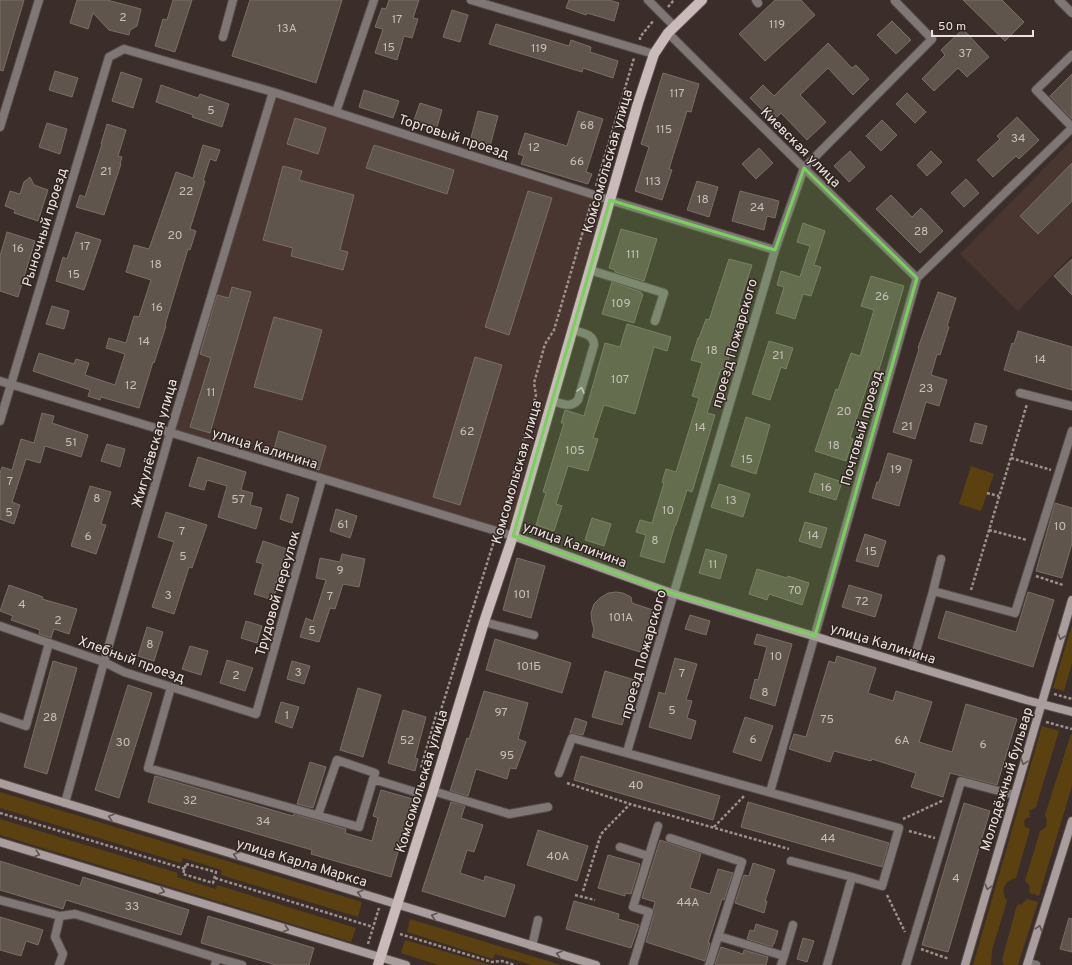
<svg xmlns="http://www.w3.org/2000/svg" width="1072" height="965" viewBox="0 0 1072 965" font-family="Overpass,sans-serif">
	<rect width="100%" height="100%" fill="#3b2e2a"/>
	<path fill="#493630" d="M276 98 606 201 510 531 175 431Z
		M1072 140V255L1018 311 960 254Z"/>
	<path fill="#5a410f" d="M971 466 994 474 981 511 959 504Z
		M1072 625V663L1064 691 1053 688Z
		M1042 726 1059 731 1036 807 1029 811 1030 817 1025 819 1024 822 1025 827 1030 829 1016 878C1004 880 1000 892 1007 901L992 950 991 965H973Z
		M1071 734H1072V786L1039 896 1030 893 1029 885 1025 881 1040 831 1046 827 1047 820 1045 815Z
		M0 792 362 902 358 917 221 875 222 870 183 858 181 863 0 808Z
		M0 819 178 873 177 877 216 889 217 885 356 928 351 942 0 835Z
		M1027 899 1038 902 1018 965H1004L1002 960 1017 905 1022 904Z
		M410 919 561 965H532L495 954 493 959 407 932Z
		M405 940 491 965H439L401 953Z"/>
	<path fill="#60554d" stroke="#7a6e65" d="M0 0H24L3 71 0 70Z
		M77 0H107L141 9 137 26 130 30 129 35 109 30 93 13 88 29 70 23Z
		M173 0H192L175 52 155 46 163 19 167 20Z
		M250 0H342L316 83 232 56Z
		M389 0H419L413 18 418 19 412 38 404 36 397 60 375 53 383 29 375 27 382 8 386 9Z
		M569 0H609L619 3 614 21 587 13 586 15 566 8Z
		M775 0H801L815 15 765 61 739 34Z
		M963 0H1002L1024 22 1005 41Z
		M452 10 468 15 460 42 443 37Z
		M892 21 911 40 896 54 877 35Z
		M496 24 569 46 571 40 591 47 590 52 618 61 613 78 583 68 582 72 489 44Z
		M963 29 989 57 967 77 958 68 934 91 922 79 945 55 941 50Z
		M828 43 852 68 856 65 869 79 853 95 828 68 800 95 826 122 807 140 781 113 773 121 750 98 763 85 774 96Z
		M55 71 78 78 72 97 49 90Z
		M121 72 142 79 133 108 112 101Z
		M663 73 699 84 691 112 687 111 669 169 672 170 662 200 635 191 649 147 641 144Z
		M1072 74V119L1050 96Z
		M161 85 198 98 200 94 229 104 222 127 192 117 193 115 156 102Z
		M364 90 399 101 393 118 359 107Z
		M907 93 926 112 915 123 896 104Z
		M420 103 442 110 436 130 413 123Z
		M478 111 498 116 489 150 469 145Z
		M578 111 603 119 586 172 592 174 588 184 521 164 524 156 518 154 525 133 567 146Z
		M1017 117 1039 140 1019 159 1016 156 993 177 977 160 1000 139 997 136Z
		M295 118 326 128 318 154 287 144Z
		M882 120 897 135 881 151 866 136Z
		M47 123 67 129 60 154 39 147Z
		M107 124 126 130 118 156 122 157 120 164H121L104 215 76 207 80 195 85 197 102 144H101Z
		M203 145 220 150 216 161 210 159 203 181H205L190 229 196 231 190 250 188 249 165 325 166 326 154 363 153 362 139 408 101 397 100 400 88 396 90 390 33 371 39 353 74 364 76 359 89 363 85 375 115 385 125 354 106 348 109 338 126 343 134 316 139 317 151 280 126 272 134 245 149 249 176 172 193 178Z
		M374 145 454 170 447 194 366 168Z
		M759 148 773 163 756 179 742 164Z
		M850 151 865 167 849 182 834 166Z
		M931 151 942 162 927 176 917 165Z
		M1072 163V201L1038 234 1020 216Z
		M283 166 302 171 299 180 354 195 340 250 348 252 343 270 291 256 293 248 263 240Z
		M30 177 34 185 48 190 38 221 14 213 15 210 5 206 10 191 20 194 24 182Z
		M966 179 979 193 964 207 951 193Z
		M697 181 718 187 709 217 687 210Z
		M528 191 552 198 509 335 485 327Z
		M740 191 779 201 775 218 767 216 764 230 732 221Z
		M891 195 912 217 921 208 943 231 920 253 876 209Z
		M803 223 825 231 814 265 821 267 811 296 803 294 795 319 776 313 784 287 777 285 781 271 800 277 810 246 797 242Z
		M621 229 657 239 644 281 615 272V270L609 268Z
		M7 232 35 241 18 297 0 291V256Z
		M76 232 101 240 84 290 56 281 63 257 67 259Z
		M729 259 752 265 739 305 745 307 725 370 721 369 707 413 715 415 692 492 687 490 676 525H675L664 563 640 556 646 535 636 532 640 520 652 523 664 483 662 482 666 469 676 472 699 398 692 396 702 363 691 360 698 338H699L706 319 709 320Z
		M1072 259V295L1054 276Z
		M871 276 904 286 878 373 872 371 850 438 853 439 846 461 815 451 836 389 838 390 851 353 860 356 874 310 861 306Z
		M612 282 641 292V294H643L634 323 602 314Z
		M232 287 251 292 210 433 190 427 211 358 200 354 217 295 229 298Z
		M938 292 956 298 947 326 949 327 940 355 937 354 931 375 947 380 939 406 926 402 915 439 893 432 919 349 918 348Z
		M52 306 69 311 64 329 46 324Z
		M274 317 322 330 302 400 254 387Z
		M627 324 671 337 667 351 654 347 635 414 604 405 593 438 598 439 588 471 568 466 556 504 562 506 554 531 536 525 546 493 543 492 564 423H561L565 410 584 416 605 343 620 347Z
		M1018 331 1072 347V390L1004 370 1012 343 1014 344Z
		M769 341 793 348 786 369 781 367 770 400 752 394Z
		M475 357 502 365 460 505 433 497Z
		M42 413 54 416 52 423 88 435 81 457 45 446 40 463 26 459 12 502 20 505 14 524 0 519V473L2 467 12 470 21 439 34 443Z
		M746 417 770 425 756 474 731 466Z
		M975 423 987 426 982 444 970 441Z
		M279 431 326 446 319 470 272 456Z
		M107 444 125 449 120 467 101 461Z
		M888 453 912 460 899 506 872 498 877 482H879Z
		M198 457 246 472 241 490 253 493 250 505 262 508 256 529 218 517 227 486 207 480 204 490 189 486Z
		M815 473 842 482 836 500 809 492Z
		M719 484 750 494 743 517 711 507Z
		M90 486 111 492 101 524 106 525 96 554 71 546Z
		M287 494 299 498 292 523 280 519Z
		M1055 503 1072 508V543L1062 578 1036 571Z
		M336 509 357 516 350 538 330 531Z
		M166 512 207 525 192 568 189 567 174 614 152 607 174 542 158 537Z
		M592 518 611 524 604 546 585 540Z
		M805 522 827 528 821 548 799 541Z
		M865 534 886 541 878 567 856 561Z
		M263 541 287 549 276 583H278L273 600 254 594 263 564 256 562Z
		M706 549 727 555 720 579 699 573Z
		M342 554 365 559 359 587 343 584 335 609 330 608 319 642 300 637 306 618 313 621 326 580 316 578 320 558 340 562Z
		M517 558 545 566 531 618 503 610Z
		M757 569 787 578 788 576 809 583 802 605 769 594 767 600 749 594Z
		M9 585 43 597 42 599 77 609 69 634 54 629 51 638 39 634 40 630 11 620 13 616 0 611Z
		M849 585 882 595 875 617 842 607Z
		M616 592 623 593 631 597 632 603 653 610 640 652 592 637 594 629 592 622 591 613 594 604 600 598 608 593Z
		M1028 592 1054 600 1033 667 938 638 946 611 1016 632Z
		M690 615 710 621 706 635 685 629Z
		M246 621 262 626 257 643 241 638Z
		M147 627 163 632 154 661 138 656Z
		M757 634 792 644 775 706 750 698 755 679 758 680 767 647 754 644Z
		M495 639 571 663 562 693 486 670Z
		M190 646 208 651 201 675 182 669Z
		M837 656 876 668 868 693 893 701 896 691 932 702 919 742 952 752 966 704 1017 719 997 785 950 773 943 797 911 787 916 773 872 759 871 761 834 751 830 762 789 749 794 734 806 737 829 661 835 663Z
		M675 658 697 664 686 700 692 701 687 718 696 721 691 739 649 727 659 692 665 694Z
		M227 660 253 668 245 691 220 683Z
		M53 661 77 668 47 774 24 767Z
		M292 661 310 666 304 684 287 679Z
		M605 671 635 680 622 725 592 717Z
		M128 685 152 693 119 798 95 790Z
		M358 688 381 695 363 757 340 750Z
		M484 691 528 703 518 739 526 742 516 769 510 768 507 779 476 769 468 796 450 791 467 738 469 739Z
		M281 702 299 707 292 728 275 722Z
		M403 710 426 717 415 758 418 759 415 771 388 763Z
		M745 717 773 726 761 761 733 752Z
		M575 718 587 722 583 735 570 733Z
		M581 756 720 796 713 820 574 780Z
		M310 762 326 767 313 808 297 804Z
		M155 776 293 816 294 814 346 829 345 833 372 841 378 818 373 816 381 790 413 799 391 877 311 854 312 850 148 802Z
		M451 802 465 806 461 818 483 825 474 852 467 850 460 873 484 881 485 876 515 885 505 917 422 891Z
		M748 802 889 843 882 867 741 827Z
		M964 803 990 811 948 952 922 945Z
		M538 830 588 846 577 881 527 865Z
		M660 840 701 854 690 888 710 894 718 869 733 873 724 900 722 899 716 918 708 943H710L705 961 646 942 654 914 653 909 655 902 642 898Z
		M608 855 640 864 631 894 625 893V896L598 888Z
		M0 861 80 886 83 877 189 910 181 935 66 900 63 909 0 890Z
		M753 863 775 870 765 901H767L764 913 735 903 744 875 749 876Z
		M574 901 619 914 618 919 639 925 631 948 566 929Z
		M208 916 314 948 309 965H276L201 943Z
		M0 917 43 930 38 945 26 941 21 956 0 950Z
		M1069 918 1072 919V952L1060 949Z
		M756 924 778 931 774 944H773L772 947 747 939 750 930 754 931Z
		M803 938 814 941 807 962 797 959Z
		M721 947 743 954 744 950 768 957 766 965H718L715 964Z"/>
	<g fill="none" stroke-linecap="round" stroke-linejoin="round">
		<defs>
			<path id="lane" d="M756 0 758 3
				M1059 0 1072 13
				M223 37 233 0
				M1072 55 1036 90 1072 127
				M0 127 39 0
				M590 270 664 293 655 321
				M1020 393 1072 406
				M552 401C562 403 570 409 578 400L594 345C594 334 582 333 573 330
				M933 591 941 559
				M484 622 534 635
				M912 666 933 591 1015 613 1072 431
				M171 687 148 768 359 827 375 773 337 760 318 815
				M0 717 26 726 49 643
				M559 773 572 738 899 828 882 886 852 877 827 965
				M373 779 415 792
				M433 791 509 814 548 807
				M670 838 742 862 709 965
				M620 847 648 856
				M791 861 852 877
				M718 936 784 956 781 965
				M532 946 538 920
				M784 956 793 925
				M217 958 242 965
				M1028 963 1036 965
				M633 965 649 912 633 907 658 826
				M906 965 961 781 1014 795"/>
			<path id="street" d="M471 0 654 54
				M648 0 675 27
				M668 33 804 168 917 278
				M336 112 374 0
				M0 381 513 536
				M0 421 109 57 124 49 273 92 610 200 775 250
				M0 626 104 662 124 672 256 714 322 479
				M627 752 775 250 804 168 932 39 895 1
				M770 792 917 278 1072 128
				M65 803 104 662 170 433 273 92
				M0 900 60 916 75 914 217 958 215 965
				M59 965 63 954 55 937 60 916"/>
			<path id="secondary" d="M513 536 674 594 1026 700 1072 712
				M0 783 596 965
				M0 842 406 965
				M965 965 1072 600
				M1027 965 1072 821"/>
			<path id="primary" d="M378 965 433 791 484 622 513 536 638 103 654 54 668 33 702 0"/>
		</defs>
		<use href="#lane" stroke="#574b47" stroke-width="10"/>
		<use href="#street" stroke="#574b47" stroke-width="10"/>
		<use href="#secondary" stroke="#574b47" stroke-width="10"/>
		<use href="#primary" stroke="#574b47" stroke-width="12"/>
		<path stroke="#9c918d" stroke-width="2.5" stroke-dasharray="3 2" stroke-linecap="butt" d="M668 7 674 0
			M640 40V37L654 20
			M596 186 634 58
			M1011 458 1051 470
			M987 493 999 496
			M500 522 536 395 534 383 545 344 554 330 591 204
			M989 530 1027 540
			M1036 576 1063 585
			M971 590 1027 404
			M1054 694 1072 699
			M440 713 494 541
			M1046 722 1072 729
			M567 783 630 804
			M421 784 425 769 421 768 437 712
			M0 813 185 869
			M903 819 944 800
			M714 827 744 796
			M909 831 935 838
			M186 864 216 872 213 883 183 874Z
			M215 878 373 927
			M583 891 601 834 630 804 789 849
			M575 895 595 900
			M887 895 905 932
			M400 934 492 962 502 961 515 965
			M368 944 379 908
			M921 949 949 959"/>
		<use href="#lane" stroke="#7e7776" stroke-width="8"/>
		<use href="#street" stroke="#7e7776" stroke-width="8"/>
		<use href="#secondary" stroke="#a99d9d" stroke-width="8"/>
		<use href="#primary" stroke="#cabbba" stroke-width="10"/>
	</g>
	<defs><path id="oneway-chevron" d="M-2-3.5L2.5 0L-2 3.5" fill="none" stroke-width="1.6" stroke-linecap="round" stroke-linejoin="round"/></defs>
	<use stroke="#d0c7c5" href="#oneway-chevron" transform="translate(581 390) rotate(-74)"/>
	<g stroke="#605452">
		<use href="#oneway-chevron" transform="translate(1061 637) rotate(106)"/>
		<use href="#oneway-chevron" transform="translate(1024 762) rotate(107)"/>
		<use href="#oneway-chevron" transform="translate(111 817) rotate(-163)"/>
		<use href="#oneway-chevron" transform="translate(37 854) rotate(17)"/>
		<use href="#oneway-chevron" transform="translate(236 855) rotate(-163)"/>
		<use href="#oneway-chevron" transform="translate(988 887) rotate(106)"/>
		<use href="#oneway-chevron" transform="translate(162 891) rotate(17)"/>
		<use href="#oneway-chevron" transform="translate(360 893) rotate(-163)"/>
		<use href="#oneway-chevron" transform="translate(434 916) rotate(-163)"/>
		<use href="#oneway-chevron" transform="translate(1039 928) rotate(-73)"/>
		<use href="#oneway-chevron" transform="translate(286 929) rotate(17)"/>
		<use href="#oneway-chevron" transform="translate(559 954) rotate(-163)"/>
	</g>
	<path fill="#77d259" fill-opacity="0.2" stroke="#77d259" stroke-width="3" stroke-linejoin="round" d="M804 168 917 278 815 636 674 594 513 536 610 200 775 250Z"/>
	<g text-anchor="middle" stroke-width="3" stroke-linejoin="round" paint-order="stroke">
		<g font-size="12" fill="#c8bfba">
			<text x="123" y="21">2</text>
			<text x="397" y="23">17</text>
			<text x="777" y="28">119</text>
			<text x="287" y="32">13А</text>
			<text x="389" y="51">15</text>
			<text x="539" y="52">119</text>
			<text x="965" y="57">37</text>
			<text x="677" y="97">117</text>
			<text x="211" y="114">5</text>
			<text x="587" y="129">68</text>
			<text x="664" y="133">115</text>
			<text x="1018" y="142">34</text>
			<text x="534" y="151">12</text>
			<text x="577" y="165">66</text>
			<text x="106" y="175">21</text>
			<text x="653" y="185">113</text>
			<text x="186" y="195">22</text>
			<text x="703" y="203">18</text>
			<text x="757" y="211">24</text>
			<text x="921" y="235">28</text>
			<text x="175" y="239">20</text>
			<text x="85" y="250">17</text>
			<text x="18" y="252">16</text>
			<text x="633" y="258">111</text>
			<text x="156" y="268">18</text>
			<text x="74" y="278">15</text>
			<text x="882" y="300">26</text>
			<text x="621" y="307">109</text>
			<text x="157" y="311">16</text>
			<text x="144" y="345">14</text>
			<text x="712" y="354">18</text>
			<text x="778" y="359">21</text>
			<text x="1040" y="363">14</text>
			<text x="620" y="383">107</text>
			<text x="131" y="389">12</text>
			<text x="926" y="392">23</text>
			<text x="211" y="396">11</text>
			<text x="844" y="415">20</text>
			<text x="907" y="430">21</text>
			<text x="700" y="431">14</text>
			<text x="467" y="435">62</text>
			<text x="71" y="446">51</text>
			<text x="834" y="449">18</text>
			<text x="575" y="454">105</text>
			<text x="747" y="463">15</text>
			<text x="896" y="473">19</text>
			<text x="10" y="485">7</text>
			<text x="826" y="491">16</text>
			<text x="97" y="502">8</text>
			<text x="238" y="503">57</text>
			<text x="731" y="504">13</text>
			<text x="668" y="514">10</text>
			<text x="9" y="516">5</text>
			<text x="343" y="528">61</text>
			<text x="1060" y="530">10</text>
			<text x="182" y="535">7</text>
			<text x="813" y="539">14</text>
			<text x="88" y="540">6</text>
			<text x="655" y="544">8</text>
			<text x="871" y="555">15</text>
			<text x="183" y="560">5</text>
			<text x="713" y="568">11</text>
			<text x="340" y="574">9</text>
			<text x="795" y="594">70</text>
			<text x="522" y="598">101</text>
			<text x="168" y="599">3</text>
			<text x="330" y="600">7</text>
			<text x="862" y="605">72</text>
			<text x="22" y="608">4</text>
			<text x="621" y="621">101А</text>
			<text x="58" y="624">2</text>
			<text x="312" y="634">5</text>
			<text x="150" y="648">8</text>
			<text x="776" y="660">10</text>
			<text x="529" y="670">101Б</text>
			<text x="298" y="676">3</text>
			<text x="682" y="677">7</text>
			<text x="236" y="679">2</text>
			<text x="765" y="696">8</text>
			<text x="672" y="714">5</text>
			<text x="501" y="716">97</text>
			<text x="287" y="719">1</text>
			<text x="50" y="721">28</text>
			<text x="827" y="723">75</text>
			<text x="753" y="743">6</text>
			<text x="407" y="744">52</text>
			<text x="902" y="744">6А</text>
			<text x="123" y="746">30</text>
			<text x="983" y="748">6</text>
			<text x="507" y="759">95</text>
			<text x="636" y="789">40</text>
			<text x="190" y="804">32</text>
			<text x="263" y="825">34</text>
			<text x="828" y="842">44</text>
			<text x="558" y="860">40А</text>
			<text x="956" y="882">4</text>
			<text x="688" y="906">44А</text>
			<text x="132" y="910">33</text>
		</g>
		<g font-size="14" fill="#ebe2df" stroke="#302420">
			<text transform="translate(454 136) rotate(18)" y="5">Торговый проезд</text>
			<text transform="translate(801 147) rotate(45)" y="5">Киевская улица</text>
			<text transform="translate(607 161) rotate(-74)" y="5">Комсомольская улица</text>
			<text transform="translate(44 227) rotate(-73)" y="5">Рыночный проезд</text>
			<text transform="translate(734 343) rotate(-74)" y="5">проезд Пожарского</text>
			<text transform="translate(861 428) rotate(-74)" y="5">Почтовый проезд</text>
			<text transform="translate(154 443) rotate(-74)" y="5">Жигулёвская улица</text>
			<text transform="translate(265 448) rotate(17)" y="5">улица Калинина</text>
			<text transform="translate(516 472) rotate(-74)" y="5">Комсомольская улица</text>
			<text transform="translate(575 544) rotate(20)" y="5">улица Калинина</text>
			<text transform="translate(277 593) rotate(-74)" y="5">Трудовой переулок</text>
			<text transform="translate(883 643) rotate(17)" y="5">улица Калинина</text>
			<text transform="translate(643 654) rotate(-74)" y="5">проезд Пожарского</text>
			<text transform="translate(132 659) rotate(20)" y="5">Хлебный проезд</text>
			<text transform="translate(1006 779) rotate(-73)" y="5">Молодёжный бульвар</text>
			<text transform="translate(421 781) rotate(-73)" y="5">Комсомольская улица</text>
			<text transform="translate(302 862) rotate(17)" y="5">улица Карла Маркса</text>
		</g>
	</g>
	<path d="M932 30v6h101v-6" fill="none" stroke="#ebe2df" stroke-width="2"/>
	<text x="938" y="30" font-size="12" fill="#ebe2df" stroke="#302420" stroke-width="3" paint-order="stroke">50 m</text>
</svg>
